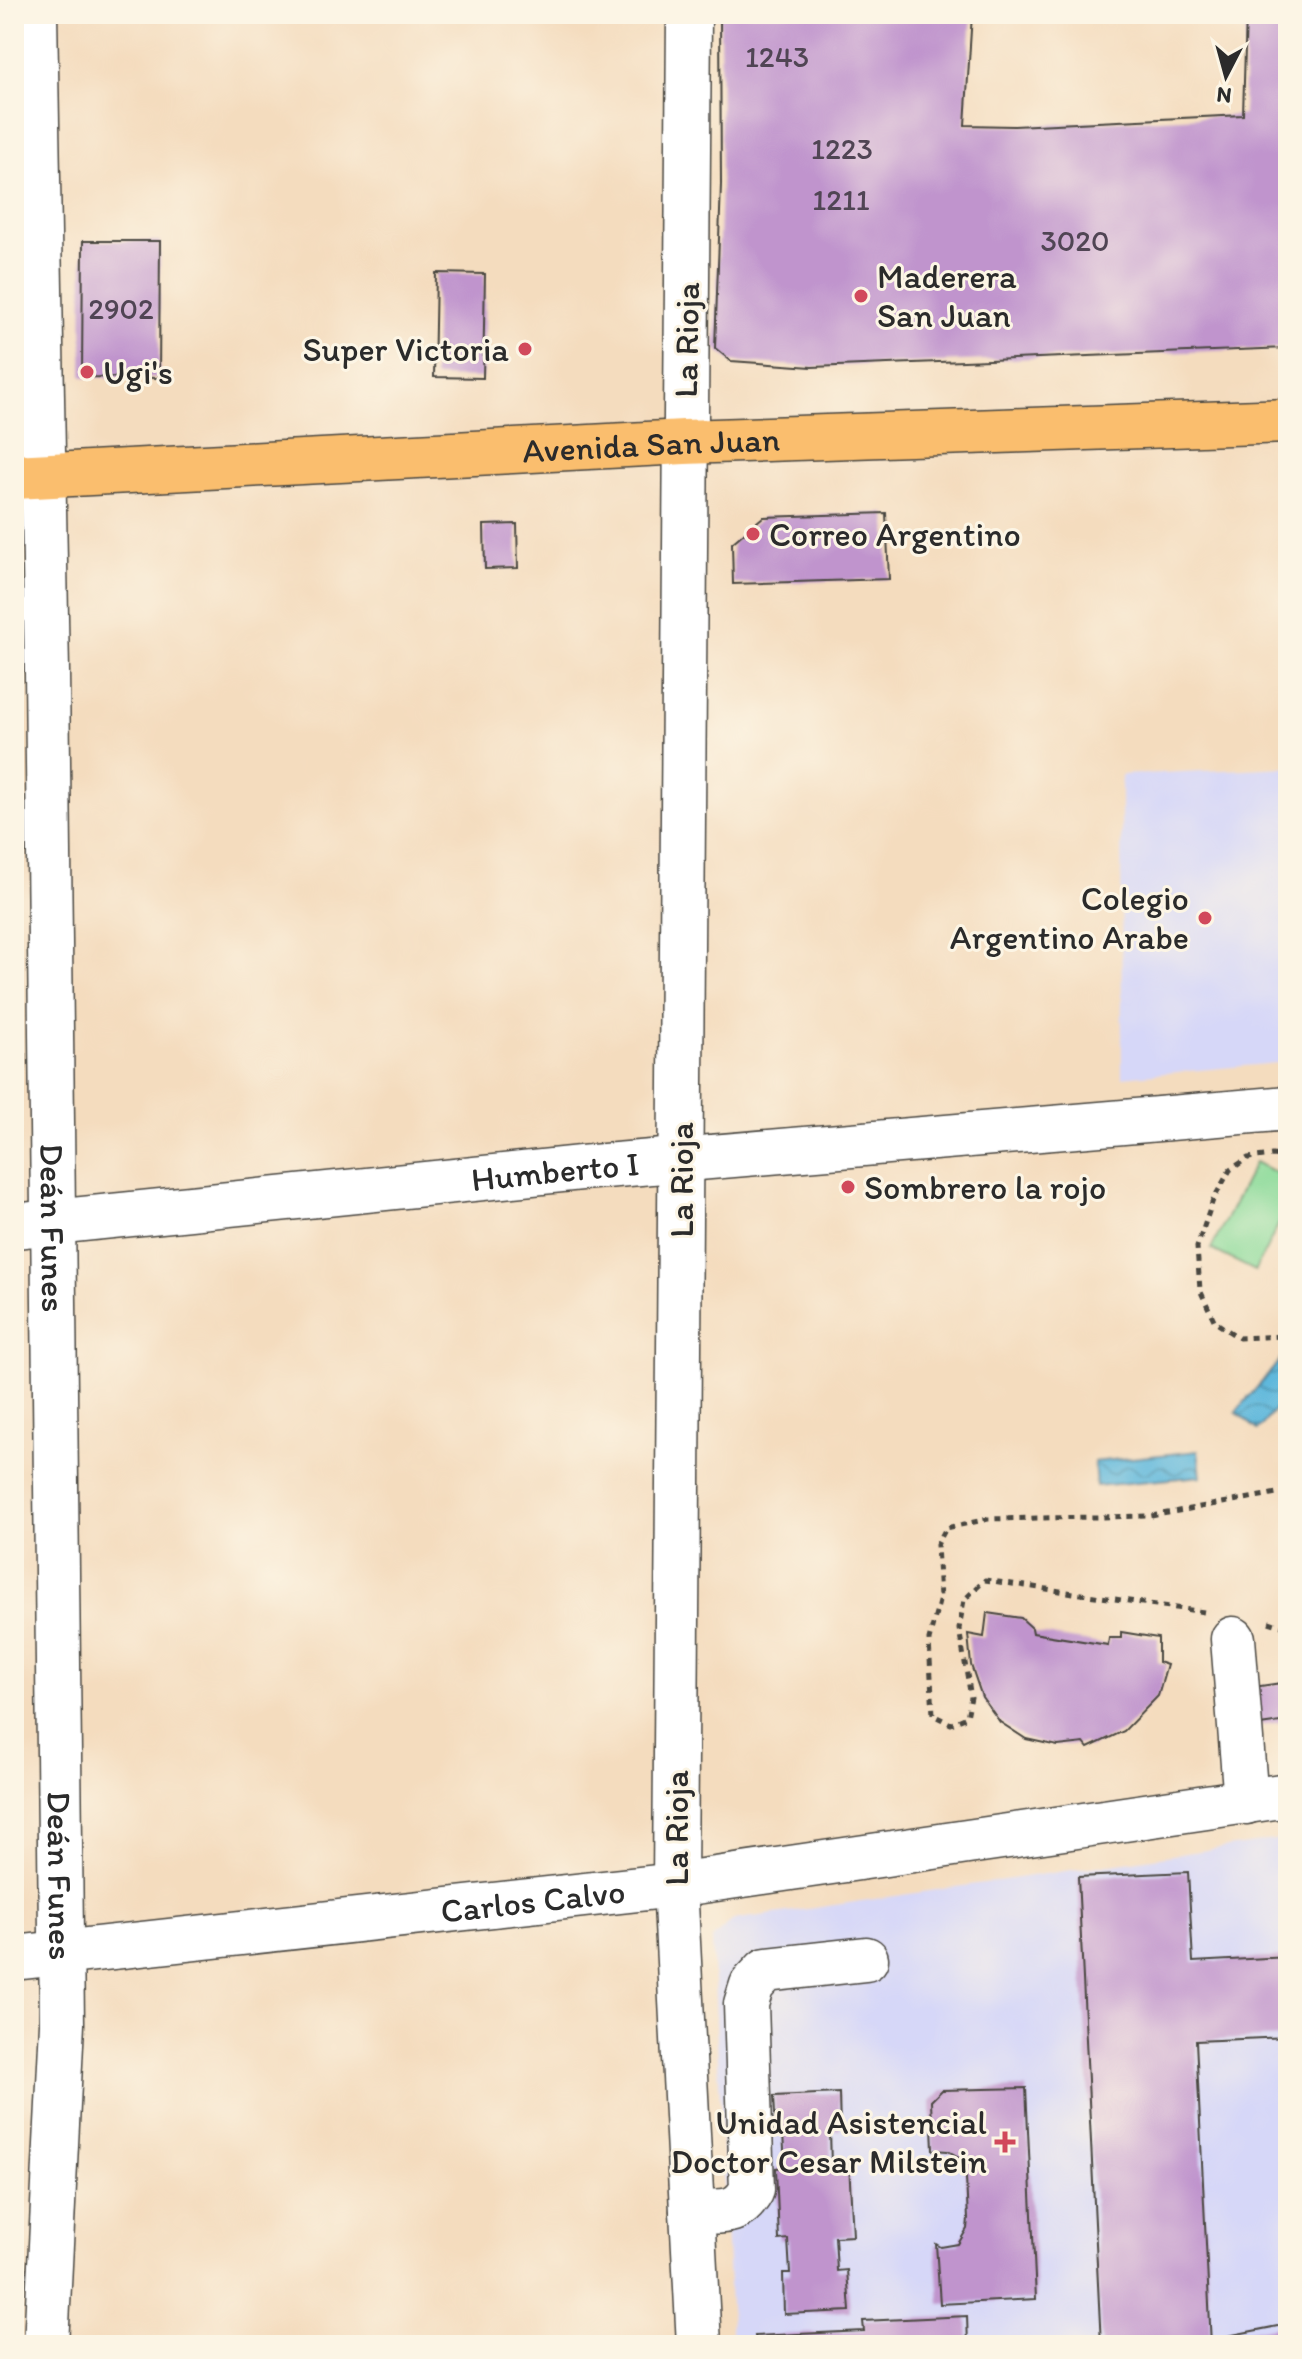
<svg xmlns="http://www.w3.org/2000/svg" width="1302" height="2359" viewBox="0 0 1302 2359" font-family="Itim,sans-serif">
	<defs>
		<pattern id="water-waves" width="16" height="10" patternUnits="userSpaceOnUse" patternTransform="scale(2)"><rect width="16" height="10" fill="#5eb8dc"/><path d="M0 5q4-4 8 0t8 0" fill="none" stroke="#4e96b3"/></pattern>
	</defs>
	<rect width="100%" height="100%" fill="#fcf5e5"/>
	<filter id="ink" filterUnits="userSpaceOnUse"><feTurbulence type="fractalNoise" baseFrequency=".0125" numOctaves="2"/><feDisplacementMap in="SourceGraphic" scale="16" xChannelSelector="R" yChannelSelector="G"/><feConvolveMatrix kernelMatrix="1 2 1 2 8 2 1 2 1" color-interpolation-filters="sRGB"/></filter>
	<filter id="wash" filterUnits="userSpaceOnUse"><feTurbulence type="fractalNoise" baseFrequency=".006" numOctaves="4" result="noise"/><feDisplacementMap in="SourceGraphic" scale="32" xChannelSelector="R" yChannelSelector="G"/><feGaussianBlur stdDeviation="1.8" result="paint"/><feColorMatrix in="noise" values="0 0 0 0 0 0 0 0 0 0 0 0 0 0 0 0 0 1.4 0 .05"/><feComposite in="paint" operator="in"/></filter>
	<g filter="url(#wash)">
		<rect width="100%" height="100%" fill="#f4dcbe"/>
		<path fill="#d6d7f8" d="M1288 767V1062L1122 1077 1121 775Z
			M1288 1838V2345H732L712 1939 733 1920Z"/>
		<path fill="#8ada99" stroke="#5a8262" stroke-width="2" d="M1255 1162 1288 1179V1206L1255 1271 1211 1249Z"/>
		<path fill="url(#water-waves)" stroke="#447284" stroke-width="2" d="M1283 1357 1288 1361V1394L1258 1430 1236 1412Z
			M1198 1451 1201 1476 1096 1486 1094 1462Z"/>
		<g id="blocks">
			<path fill="#c094cd" d="M720 14H972L965 125 1014 126 1243 115 1246 14H1288V348L812 367 731 361 715 348 721 184Z
				M83 241H160L159 378 82 377Z
				M436 273 485 274 483 378 434 377Z
				M886 513 889 579 733 584 732 543 763 517Z
				M517 524 518 568 485 569 484 525Z
				M987 1613 1021 1618 1032 1628 1033 1633 1108 1645 1109 1638H1121V1632L1158 1638V1662L1167 1665 1158 1696 1124 1731 1088 1748 1084 1743 1058 1746 1026 1739 1000 1722 982 1697 971 1665 968 1634 984 1637Z
				M1288 1682V1721L1225 1730 1219 1692Z
				M1188 1872 1193 1962 1288 1957V2037L1196 2041 1211 2345H1101L1078 1877Z
				M1026 2088 1036 2299 940 2304 936 2244 941 2247 958 2244 967 2229 968 2219 966 2178 963 2166 957 2156 948 2151 933 2150 931 2101 942 2090Z
				M839 2093 840 2130H830L831 2165 849 2164 853 2236 835 2237 837 2271 847 2270 850 2311 784 2314 783 2273H790L788 2239 779 2240 776 2168 785 2167 783 2132 776 2133 774 2096Z
				M967 2316 968 2345H756L755 2336 864 2331 863 2321Z
				M1288 2324V2345H1227V2336Z"/>
		</g>
	</g>
	<g filter="url(#ink)">
		<use href="#blocks" fill-opacity="0" stroke="#494641" stroke-width="2"/>
		<g fill="none" stroke-linecap="round" stroke-linejoin="round">
			<defs>
				<g id="minor">
					<path id="s1" d="M35 14 47 672 62 2024 46 2345"/>
					<path d="M689 14 675 1885 699 2345"/>
					<path id="s2" d="M14 1226 581 1168 1288 1108"/>
					<path d="M1233 1639 1246 1802"/>
					<path id="s3" d="M14 1958 675 1885 1288 1795"/>
					<path d="M692 2211C720 2211 737 2217 752 2190L746 2004 752 1985 766 1970 866 1959"/>
				</g>
				<g id="major">
					<path id="s4" d="M14 477 684 442 1288 421"/>
				</g>
			</defs>
			<use href="#minor" stroke="#494641" stroke-width="47"/>
			<use href="#major" stroke="#494641" stroke-width="47"/>
			<path stroke="#494641" stroke-width="5" stroke-dasharray="6 6" stroke-linecap="butt" d="M1288 1157 1272 1155 1248 1158 1230 1170 1213 1200 1197 1247 1200 1290 1215 1322 1239 1338 1288 1336
				M1204 1612 985 1580 964 1600 959 1629 971 1697 967 1717 951 1724 933 1715 929 1640 940 1598 937 1545 946 1528 988 1519 1151 1516 1288 1491
				M1269 1622 1288 1628"/>
			<use href="#minor" stroke="#fff" stroke-width="44"/>
			<use href="#major" stroke="#fabe6e" stroke-width="44"/>
		</g>
	</g>
	<g fill="#d1495b" stroke="#fcf5e5" stroke-width="3">
		<circle cx="861" cy="296" r="8"/>
		<circle cx="525" cy="349" r="8"/>
		<circle cx="87" cy="372" r="8"/>
		<circle cx="753" cy="534" r="8"/>
		<circle cx="1205" cy="918" r="8"/>
		<circle cx="848" cy="1187" r="8"/>
		<path d="M1001 2130h8v8h8v8h-8v8h-8v-8h-8v-8h8z"/>
	</g>
	<g text-anchor="middle" stroke-width="6" stroke-linejoin="round" paint-order="stroke">
		<g font-size="30" fill="#504554">
			<text x="777" y="67">1243</text>
			<text x="842" y="159">1223</text>
			<text x="841" y="210">1211</text>
			<text x="1075" y="251">3020</text>
			<text x="121" y="319">2902</text>
		</g>
		<g font-size="34" fill="#2b2b2b" stroke="#fcf5e5" text-anchor="start">
			<text x="877" y="288">Maderera<tspan x="877" dy="39">San Juan</tspan></text>
			<text x="509" y="361" text-anchor="end">Super Victoria</text>
			<text x="103" y="384">Ugi's</text>
			<text x="769" y="546">Correo Argentino</text>
			<text x="1189" y="910" text-anchor="end">Colegio<tspan x="1189" dy="39">Argentino Arabe</tspan></text>
			<text x="864" y="1199">Sombrero la rojo</text>
			<text x="987" y="2134" text-anchor="end">Unidad Asistencial<tspan x="987" dy="39">Doctor Cesar Milstein</tspan></text>
		</g>
		<g font-size="34" fill="#2b2b2b" stroke="#fcf5e5">
			<text transform="translate(686 340) rotate(-89)" y="12">La Rioja</text>
			<text dy="12" stroke="none"><textPath href="#s4" startOffset="638">Avenida San Juan</textPath></text>
			<text dy="12" stroke="none"><textPath href="#s2" startOffset="544">Humberto I</textPath></text>
			<text transform="translate(681 1180) rotate(-90)" y="12">La Rioja</text>
			<text dy="12" stroke="none"><textPath href="#s1" startOffset="1214">Deán Funes</textPath></text>
			<text transform="translate(676 1828) rotate(-90)" y="12">La Rioja</text>
			<text dy="12" stroke="none"><textPath href="#s1" startOffset="1862">Deán Funes</textPath></text>
			<text dy="12" stroke="none"><textPath href="#s3" startOffset="522">Carlos Calvo</textPath></text>
		</g>
	</g>
	<rect width="1302" height="2359" fill="none" stroke="#fcf5e5" stroke-width="48"/>
	<g transform="translate(1226 76) rotate(186)" stroke="#fcf5e5" stroke-width="6" paint-order="stroke">
	<path d="M0-6L14 30L0 20L-14 30Z" fill="#2b2b2b"/>
	<text y="-12" font-size="22" font-weight="bold" text-anchor="middle" fill="#2b2b2b">N</text>
	</g>
</svg>
